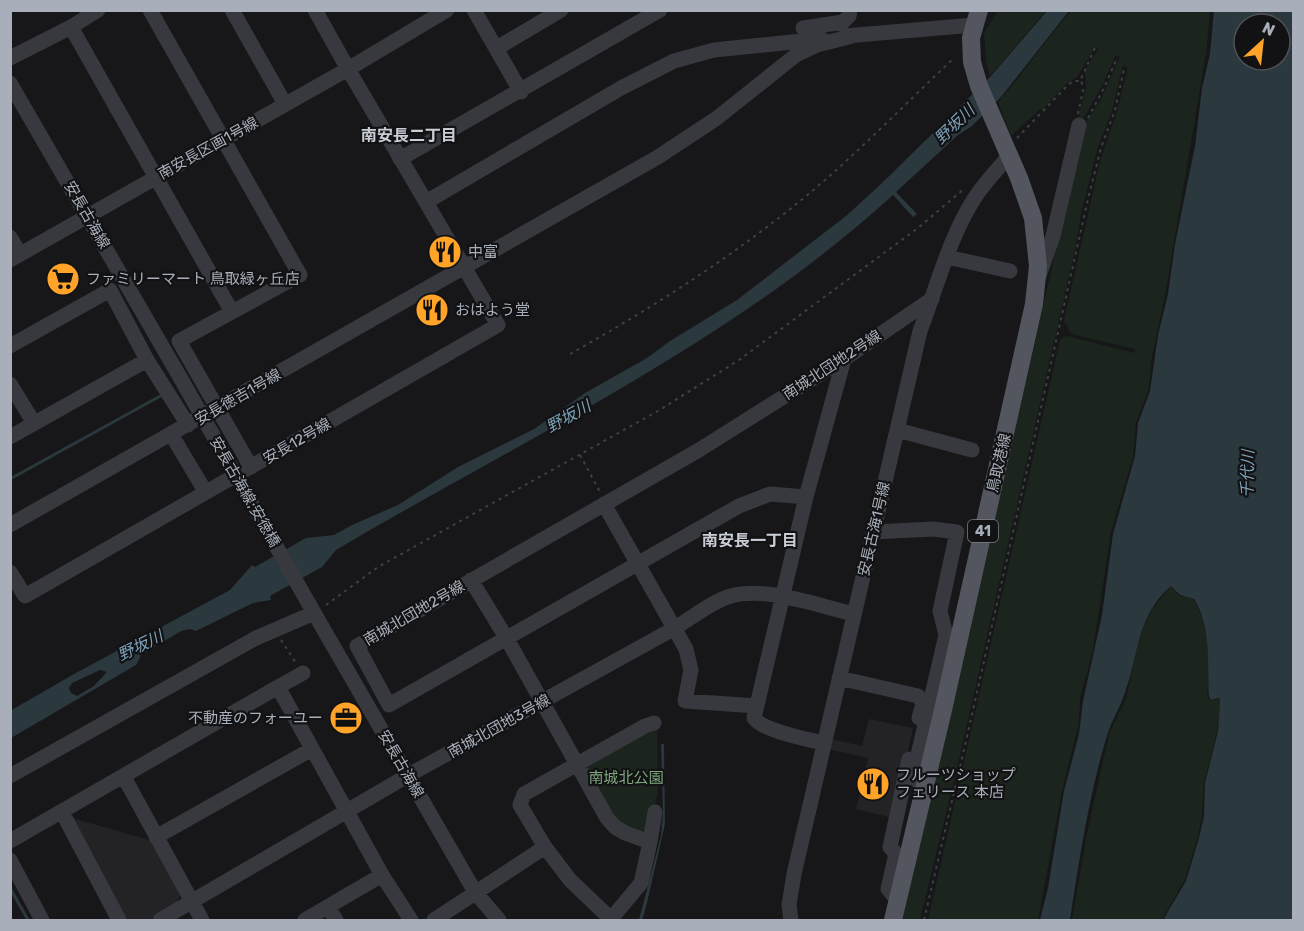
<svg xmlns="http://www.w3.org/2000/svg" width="1304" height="931" viewBox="0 0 1304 931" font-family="Rubik,'Noto Sans JP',sans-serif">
	<rect width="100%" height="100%" fill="#171719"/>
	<path fill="#232326" d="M869 719 913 728 893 818 856 809 868 758 827 749 830 739 862 746Z
		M72 818 153 841 181 892 176 904 148 920H124Z"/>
	<path fill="#1c251d" d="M998 11H1046L990 76 986 62 984 33Z
		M1071 11H1210L1206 54 1165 295 1152 357 1148 391 1136 422 1133 457 1111 532 1093 650 1080 698 1079 722 1062 791 1038 920H928L1060 340 1066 336 1135 353V349L1076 335 1070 332 1064 321 1100 161 1117 112 1128 67 1123 65 1112 111 1098 147 1082 209 1074 254 957 768 920 920H902L1085 124 1100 101 1120 57 1115 56 1103 84 1082 121 1080 120 1079 114 1086 87 1085 71 1098 49 1095 47 1077 77 1066 84 1042 110 1040 109 1011 136 998 102C1024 73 1046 40 1071 11Z
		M1171 586 1179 596 1191 598C1211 620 1210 669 1207 697L1211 701 1218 698 1220 700 1217 731 1204 783 1202 817 1197 840 1185 879 1162 920H1072L1087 834 1109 734 1126 699 1137 646 1147 619 1154 607Z
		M657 728 658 792 649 829 640 833 620 825 586 772 589 763Z"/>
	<path fill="#2b383e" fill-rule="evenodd" d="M1214 10 1293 11V920H1163L1186 881 1199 838 1204 816 1205 783 1218 731 1220 699 1218 698 1211 700 1209 697C1207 664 1212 628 1194 599L1180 595 1171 586C1135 617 1139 658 1123 698 1118 711 1111 722 1107 736 1089 794 1079 861 1070 920H1040L1048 888 1064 791 1079 734 1083 701 1102 615 1113 534 1135 456 1138 423 1150 391 1158 335 1168 294 1175 244 1195 146 1202 88 1210 54ZM1244 24H1280V60H1244Z
		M1047 11H1069L1001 97 972 126 958 135 896 192 917 214 913 217 893 195C729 345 525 438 336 550L322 567 270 596 271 600 253 603 196 631 190 629 181 631 141 655 136 665 11 738 10 711 74 674 230 590 252 565 255 567 306 538 334 535 352 525 398 505 458 467 534 429 585 393 647 358 670 341 737 300 846 216 880 185 991 76ZM100 670 105 671 106 673 94 686 77 696 71 693 69 688 72 683Z
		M661 744H664L665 824 646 907 642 920H639L661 836 663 811Z"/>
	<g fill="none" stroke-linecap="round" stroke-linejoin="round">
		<path stroke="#2b383e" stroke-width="3" d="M10 479 164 394
			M10 888 28 920"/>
		<path stroke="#3d4045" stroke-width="2" stroke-dasharray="3 4.5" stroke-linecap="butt" d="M1078 114 1083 90 1082 83 1080 81 1095 48
			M1088 118 1104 88 1117 58
			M1017 138 1067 86 1073 81H1080
			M570 354C652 308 732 257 805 197 857 154 905 104 954 58
			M580 455 600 492
			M326 605 378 567 658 411 739 360 918 228 965 188
			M281 640 296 663
			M924 920 964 750 1088 199 1101 148 1115 110 1124 69"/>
		<path stroke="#37393e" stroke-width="15" d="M98 10 71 27 232 312 179 341 251 467
			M150 10 300 275 232 312
			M232 10 285 104
			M474 10 521 92
			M803 28 843 22 849 16 850 10
			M845 36 974 25
			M497 48 561 10
			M10 58 71 27
			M10 83 181 379
			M400 159 660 10
			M426 202 621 88 674 61 714 50 822 39
			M10 237 20 254
			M947 257 1010 271
			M10 260 348 69 315 10
			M1039 276 1053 236 1079 125
			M10 346 110 290 147 360
			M10 384 34 423
			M897 430 972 450
			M171 434 205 491
			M10 437 147 360 188 425
			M806 497 770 494 739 506 389 705 357 646 699 450 844 359 932 299
			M604 504 686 649 691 670 685 701 757 706
			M10 525 658 157 717 118 796 55 817 45 853 36
			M873 532 933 529 957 532 940 611 946 635 914 772 924 794
			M10 572 25 596 498 325 348 69 447 10
			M471 580 507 639 607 818 615 827 625 833 650 842 641 883 611 919 570 880 545 847 520 805 524 794 645 726 654 723
			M309 604 475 892 499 920
			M839 678 918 696 923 703 919 718
			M278 687 303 673
			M823 743C807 739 763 731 754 718L806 497 844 359
			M10 776 256 638 314 613
			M124 777 202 920
			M62 812 119 920
			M156 837 312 749
			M10 841 278 687 382 875 411 920
			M650 842 655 812
			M10 860 42 920
			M898 901 888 889 896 854 890 847 909 759
			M328 907 336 920
			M160 920 407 776 675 628C693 617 711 602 731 596 766 586 819 606 854 614
			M305 920 382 875
			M434 920 545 847
			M791 920 789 905 794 874 920 331C937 287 949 238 974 199 984 183 997 170 1009 156"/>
		<path stroke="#53565e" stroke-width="18" d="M893 920 943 710 1034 304 1038 266 1033 218 1019 178 979 86 972 62 971 38 979 10"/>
		<path stroke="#37393e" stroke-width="15" d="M181 379 309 604"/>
	</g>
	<defs>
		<symbol id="restaurant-disc" viewBox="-11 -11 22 22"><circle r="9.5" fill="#ffa429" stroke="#121214"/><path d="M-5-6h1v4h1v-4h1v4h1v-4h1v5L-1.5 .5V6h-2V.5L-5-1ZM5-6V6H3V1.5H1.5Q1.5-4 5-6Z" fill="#111"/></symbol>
		<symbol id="supermarket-disc" viewBox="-11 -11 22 22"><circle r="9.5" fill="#ffa429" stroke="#121214"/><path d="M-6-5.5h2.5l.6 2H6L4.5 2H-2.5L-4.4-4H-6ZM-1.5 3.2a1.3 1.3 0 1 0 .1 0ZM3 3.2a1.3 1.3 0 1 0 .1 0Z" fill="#111"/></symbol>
		<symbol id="office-disc" viewBox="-11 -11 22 22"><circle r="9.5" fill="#ffa429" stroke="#121214"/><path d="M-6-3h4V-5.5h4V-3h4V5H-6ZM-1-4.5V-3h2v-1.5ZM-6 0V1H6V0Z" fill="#111"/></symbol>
	</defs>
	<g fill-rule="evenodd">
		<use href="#restaurant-disc" x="426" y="233" width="38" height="38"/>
		<use href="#supermarket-disc" x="44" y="260" width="38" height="38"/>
		<use href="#restaurant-disc" x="413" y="291" width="38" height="38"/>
		<use href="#office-disc" x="327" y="699" width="38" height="38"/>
		<use href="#restaurant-disc" x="854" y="765" width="38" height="38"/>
	</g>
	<g text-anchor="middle" stroke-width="4.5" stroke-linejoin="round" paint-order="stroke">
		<rect fill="#121214" stroke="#7b8088" stroke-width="1.5" x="968" y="520" width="30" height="22" rx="4.5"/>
		<g font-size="14" font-weight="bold" fill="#a8afba">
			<text x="983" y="536">41</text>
		</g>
		<g font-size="15" fill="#a8afba" stroke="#121214">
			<text transform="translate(208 148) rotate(-29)" y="5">南安長区画1号線</text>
			<text transform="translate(87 215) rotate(60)" y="5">安長古海線</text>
			<text transform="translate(832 365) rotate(-33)" y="5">南城北団地2号線</text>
			<text transform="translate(238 397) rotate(-30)" y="5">安長徳吉1号線</text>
			<text transform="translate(297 441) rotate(-30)" y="5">安長12号線</text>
			<text transform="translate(999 463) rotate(-77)" y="5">鳥取港線</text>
			<text transform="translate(245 492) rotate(60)" y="5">安長古海線;安徳橋</text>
			<text transform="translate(874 529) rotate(-77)" y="5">安長古海1号線</text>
			<text transform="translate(414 613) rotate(-30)" y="5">南城北団地2号線</text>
			<text transform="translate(499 726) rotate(-29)" y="5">南城北団地3号線</text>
			<text transform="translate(401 764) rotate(60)" y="5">安長古海線</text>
		</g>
		<g font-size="15" fill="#a8afba" stroke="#121214" text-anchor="start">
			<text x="468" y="257">中富</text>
			<text x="86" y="284">ファミリーマート 鳥取緑ヶ丘店</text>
			<text x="455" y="315">おはよう堂</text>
			<text x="323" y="723" text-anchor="end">不動産のフォーユー</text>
			<text x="896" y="780">フルーツショップ<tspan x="896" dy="17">フェリース 本店</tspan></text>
		</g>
		<g font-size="15" fill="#7ea77d" stroke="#121214">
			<text x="626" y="783">南城北公園</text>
		</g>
		<g font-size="16" font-style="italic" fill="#7ca1b8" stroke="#121214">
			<text transform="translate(954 124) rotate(-44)" y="6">野坂川</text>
			<text transform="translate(568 416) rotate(-29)" y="6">野坂川</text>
			<text transform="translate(1247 474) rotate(-89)" y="6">千代川</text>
			<text transform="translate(140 645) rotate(-26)" y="6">野坂川</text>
		</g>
		<g font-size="16" font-weight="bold" fill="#c9ced6" stroke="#121214">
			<text x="409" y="141">南安長二丁目</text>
			<text x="750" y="546">南安長一丁目</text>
		</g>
	</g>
	<rect width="1304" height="931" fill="none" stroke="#a8afba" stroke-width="24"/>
	<g transform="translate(1262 42) rotate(27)"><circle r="28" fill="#121214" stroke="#4e5156" stroke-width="1.5"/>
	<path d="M0-4.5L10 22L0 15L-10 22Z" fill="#ffa429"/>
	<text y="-9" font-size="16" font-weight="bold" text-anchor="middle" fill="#a8afba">N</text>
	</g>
</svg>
